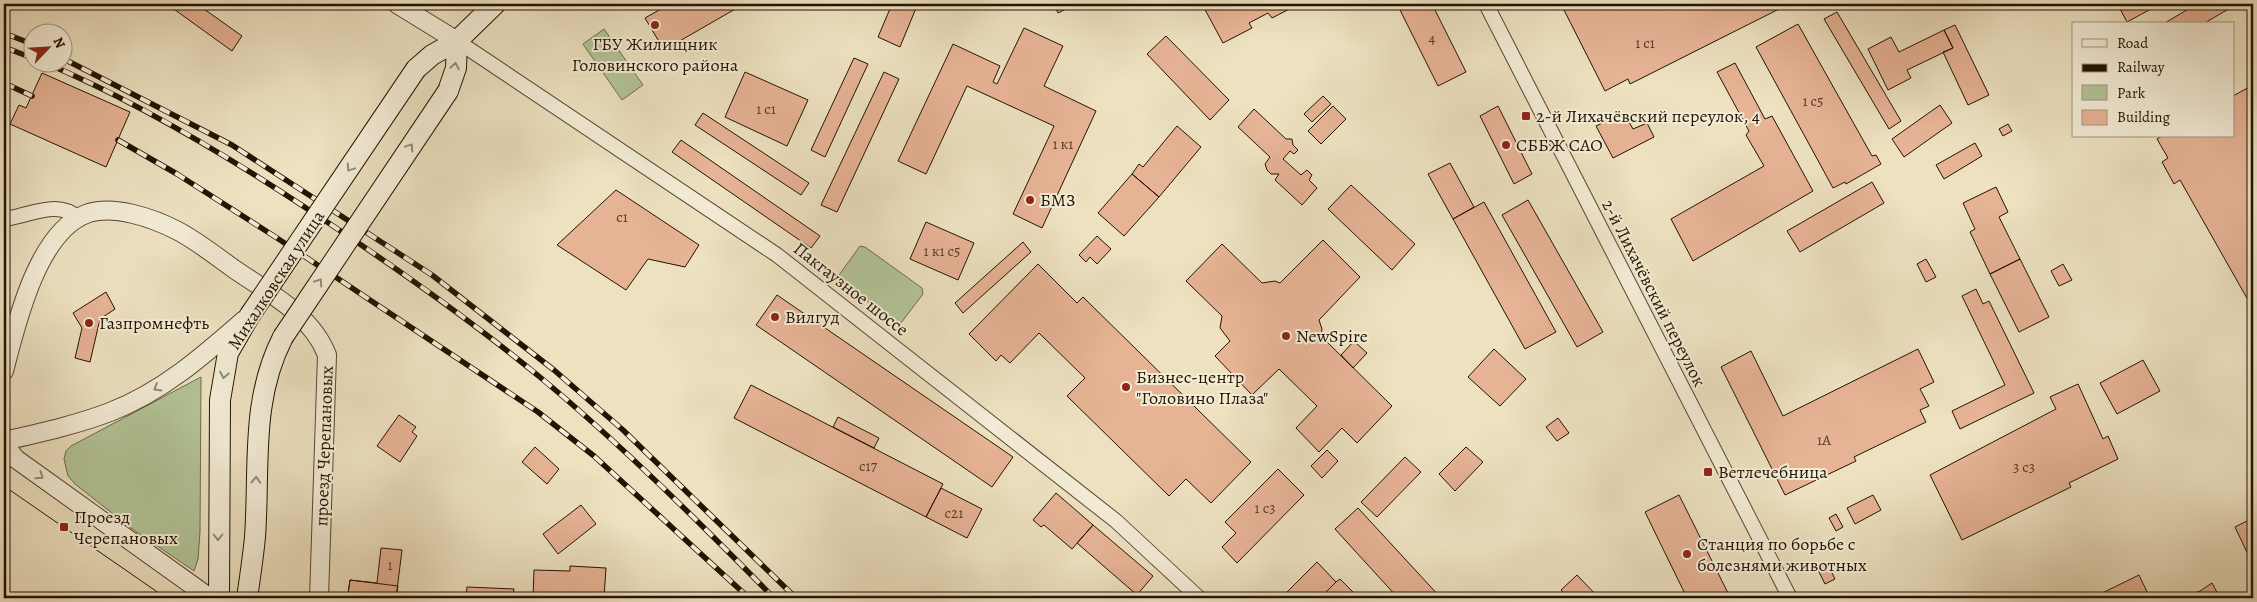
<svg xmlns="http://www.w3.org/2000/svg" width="2257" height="602" viewBox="0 0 2257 602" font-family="Alegreya,serif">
	<rect width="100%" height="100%" fill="#ede1c0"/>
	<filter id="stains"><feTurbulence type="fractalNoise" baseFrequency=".004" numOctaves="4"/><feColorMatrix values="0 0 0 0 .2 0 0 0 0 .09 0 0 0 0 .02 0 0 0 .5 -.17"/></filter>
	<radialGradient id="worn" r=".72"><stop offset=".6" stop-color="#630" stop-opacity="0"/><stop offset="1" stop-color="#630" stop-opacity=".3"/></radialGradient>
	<path fill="#b3c497" stroke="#6b6c4c" d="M604 29 643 85 622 100 583 44Z
		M860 246 865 247 922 288 923 294 901 323 893 320 840 282 839 275Z
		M201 377 200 532 198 559 194 571 131 528 75 484 68 476 64 459 66 451 71 446Z"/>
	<path fill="#e6b395" stroke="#231301" d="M173 4H197L242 36 232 51 171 7Z
		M670 4H744L664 50 645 18Z
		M892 4H906L916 8 900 47 878 37Z
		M1054 4H1076L1058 13Z
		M1202 4H1299L1272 18 1268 13 1249 23 1252 28 1223 43Z
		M1397 4H1432L1466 72 1438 86Z
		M1561 4H1779L1781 8 1630 84 1628 79 1605 91Z
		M2125 4H2160L2127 22 2119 7Z
		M2197 4H2230L2232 7 2203 24H2163Z
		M1837 12 1901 121 1889 129 1824 19Z
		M1798 24 1872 156 1876 155 1881 164 1846 184 1845 182 1833 188 1756 47Z
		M1955 25 1989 95 1968 105 1943 52 1953 48 1944 30Z
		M1024 28 1063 46 1044 86 1096 111 1042 228 1013 214 1054 126 967 86 926 174 898 161 953 44 1000 66 993 82 997 84Z
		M1944 30 1953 48 1907 70 1911 78 1888 90 1868 49 1891 37 1899 52Z
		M1166 36 1229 100 1210 120 1147 54Z
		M854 58 868 64 825 157 811 150Z
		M1735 63 1765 119 1772 116 1813 191 1693 261 1671 219 1764 166 1746 135 1749 131 1717 72Z
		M745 72 808 100 787 146 725 117Z
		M884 72 899 79 837 212 821 205Z
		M42 73 130 112 106 167 10 124 19 105 26 108Z
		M2253 85V297L2248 300 2180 180 2174 184 2162 162 2168 158 2157 139 2162 136H2233V96Z
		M1323 96 1331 104 1312 122 1304 114Z
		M1940 105 1952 123 1904 157 1892 139Z
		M1333 106 1346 119 1321 144 1308 131Z
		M1498 106 1532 174 1514 184 1480 116Z
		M1254 109 1286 139H1292L1293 145 1298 150 1294 154 1290 151 1283 159 1301 175 1307 170 1312 175 1309 180 1317 188 1302 205 1275 180 1279 174H1271L1267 170 1265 164 1270 157 1238 127Z
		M703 113 809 183 801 195 695 125Z
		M1624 113 1633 129 1647 123 1654 137 1613 158 1596 126Z
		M2008 124 2012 131 2003 136 1999 129Z
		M1177 126 1201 147 1159 197 1132 174 1139 164 1143 167Z
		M681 140 820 236 811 248 672 152Z
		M1975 143 1982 156 1944 179 1936 165Z
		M1450 163 1474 207 1453 219 1428 174Z
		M1132 174 1159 197 1124 236 1098 213Z
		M1872 182 1884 203 1800 252 1787 231Z
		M1351 185 1415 244 1392 270 1328 209Z
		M1996 187 2008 212 1999 217 2020 259 1990 274 1970 232 1975 229 1963 203Z
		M616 190 699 245 685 267 648 259 626 290 557 245Z
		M1528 200 1603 332 1577 347 1502 215Z
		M1484 202 1556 332 1525 349 1453 219Z
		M926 222 974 243 958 280 910 259Z
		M1097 236 1111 249 1097 264 1090 257 1086 262 1079 255Z
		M1323 240 1360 277 1319 320 1322 329 1321 336 1392 406 1357 443 1342 428 1319 452 1296 428 1317 406 1279 369 1252 395 1215 356 1230 341 1220 328 1222 316 1186 281 1222 244 1262 283 1275 281 1280 283Z
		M1023 242 1031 252 963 313 955 303Z
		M1926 259 1936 277 1926 282 1917 264Z
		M2020 259 2049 317 2019 332 1990 274Z
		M1038 264 1077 303 1083 297 1251 462 1211 503 1186 479 1169 496 1067 396 1085 378 1039 333 1010 363 1001 355 996 361 969 334Z
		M2063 264 2072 280 2059 286 2051 271Z
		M1976 289 1983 304 1989 301 2034 393 1960 429 1952 411 2005 385 1962 296Z
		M106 292 115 309 100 319 90 362 75 358 82 328 73 313Z
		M777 295 1013 457 992 487 756 325Z
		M1354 341 1367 353 1353 368 1341 355Z
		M1494 349 1526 379 1500 406 1468 377Z
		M1918 349 1934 382 1920 389 1929 406 1920 410 1926 422 1854 457 1856 461 1785 495 1721 367 1751 351 1783 416Z
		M2143 360 2160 391 2117 414 2100 383Z
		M2078 384 2103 439 2108 436 2118 459 2069 483 2071 487 1962 540 1930 475 2056 409 2050 397Z
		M751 385 943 484 926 517 734 418Z
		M399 415 416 427 412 432 417 436 400 462 377 446Z
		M838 417 879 438 874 448 833 427Z
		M1558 418 1569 433 1557 441 1546 427Z
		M535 447 559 469 547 484 522 462Z
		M1466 447 1483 462 1455 491 1439 474Z
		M1327 450 1338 461 1322 478 1311 466Z
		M1405 457 1421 472 1377 517 1361 502Z
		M1278 469 1304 495 1237 563 1222 547 1236 533 1225 522Z
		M941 488 982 509 967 538 926 517Z
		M1056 493 1093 525 1072 549 1044 525 1041 527 1033 520Z
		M1679 495 1729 595 1723 598H1687L1645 512Z
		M1873 495 1881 510 1855 524 1847 508Z
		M581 505 596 524 558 554 543 534Z
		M1358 508 1441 598H1398L1335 529Z
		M1836 514 1843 527 1836 531 1829 518Z
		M2253 518V565L2235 527Z
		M1093 525 1153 576 1137 595 1077 543Z
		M381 548 402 550 396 598H339V593L348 594 350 580 377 583Z
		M1317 562 1336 582 1320 598H1281Z
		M1827 563 1835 579 1825 584 1817 568Z
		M570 566 606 568 604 597 615 598H533L534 570 570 571Z
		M1577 575 1599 598H1569L1561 590Z
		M2139 575 2150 598H2092Z
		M1340 579 1359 598H1320L1336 582Z
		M350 580 398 586 396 598H339V593L348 594Z
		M2212 583 2220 598H2184L2200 591Z
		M467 587 514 589 513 595H521V598H466Z"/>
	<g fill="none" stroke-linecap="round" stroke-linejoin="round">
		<defs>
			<path id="minor" d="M1486 4 1790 598
				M457 41 777 255 1116 521 1199 598
				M4 218H10C33 214 59 200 78 218"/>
			<path id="tertiary" d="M397 4 457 41
				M4 371C16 325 37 233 86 214 113 204 153 218 178 231 197 241 216 256 234 269 269 293 311 314 327 355L319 598
				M4 441C39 433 76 425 110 412 162 392 203 356 244 320
				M4 444 16 459 210 598"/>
			<path id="secondary" d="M416 69 432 55 457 41 495 4
				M448 91 456 68 457 41
				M219 598 220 400 228 353 250 315
				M247 598C250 578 253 557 255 537 260 468 250 401 283 337"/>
		</defs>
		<use href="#minor" stroke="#564631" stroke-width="16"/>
		<use href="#tertiary" stroke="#564631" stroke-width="20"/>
		<use href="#secondary" stroke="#231301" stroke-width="22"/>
		<use href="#minor" stroke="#f3ecd6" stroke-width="14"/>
		<use href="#tertiary" stroke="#f3ecd6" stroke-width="18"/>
		<use href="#secondary" stroke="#f3ecd6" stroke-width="20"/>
		<path stroke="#231301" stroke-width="1" d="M4 486 166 598"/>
		<defs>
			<path id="rail" d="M4 33 32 44
				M4 47 32 58
				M62 58 232 145 432 275 554 370 623 430 796 598
				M43 62C134 100 221 152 303 206 385 260 466 316 541 378 623 446 700 523 774 598
				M4 83 32 96
				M118 140 177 174 277 238 538 412 594 456 749 598"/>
		</defs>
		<use href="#rail" stroke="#231301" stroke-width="5.5"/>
		<use href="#rail" stroke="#f3ecd6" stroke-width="4" stroke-dasharray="11" stroke-linecap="butt"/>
		<defs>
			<path id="secondary-bridge" d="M250 315 416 69
				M283 337 448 91"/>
		</defs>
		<use href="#secondary-bridge" stroke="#231301" stroke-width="22" stroke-linecap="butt"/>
		<use href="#secondary-bridge" stroke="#f3ecd6" stroke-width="20"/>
	</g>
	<defs><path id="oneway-chevron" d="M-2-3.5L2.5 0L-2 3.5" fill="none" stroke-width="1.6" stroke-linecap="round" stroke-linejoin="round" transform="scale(1.25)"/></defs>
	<g stroke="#958a76">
		<use href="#oneway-chevron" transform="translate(455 66) rotate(-81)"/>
		<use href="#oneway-chevron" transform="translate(410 147) rotate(-56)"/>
		<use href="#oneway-chevron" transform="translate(350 168) rotate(124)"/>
		<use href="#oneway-chevron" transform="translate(319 282) rotate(-56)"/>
		<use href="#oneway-chevron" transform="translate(224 375) rotate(101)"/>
		<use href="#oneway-chevron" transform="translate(157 388) rotate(149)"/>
		<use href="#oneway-chevron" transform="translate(40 476) rotate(35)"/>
		<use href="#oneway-chevron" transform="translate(256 480) rotate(-88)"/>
		<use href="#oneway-chevron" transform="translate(218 537) rotate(90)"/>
	</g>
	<g fill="#8f2418" stroke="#f3ecd6" stroke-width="2">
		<circle cx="655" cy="25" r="5"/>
		<rect x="1521" y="111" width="10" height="10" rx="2.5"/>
		<circle cx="1506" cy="145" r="5"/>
		<circle cx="1030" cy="200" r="5"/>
		<circle cx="775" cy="317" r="5"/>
		<circle cx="89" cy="323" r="5"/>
		<circle cx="1286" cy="336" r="5"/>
		<circle cx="1126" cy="387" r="5"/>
		<rect x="1703" y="467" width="10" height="10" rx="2.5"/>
		<rect x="59" y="522" width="10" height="10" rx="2.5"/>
		<circle cx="1687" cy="554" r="5"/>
	</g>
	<g text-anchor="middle" stroke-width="4" stroke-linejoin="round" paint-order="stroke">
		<g font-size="15" fill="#543b26">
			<text x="1432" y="43">4</text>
			<text x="1645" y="48">1 с1</text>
			<text x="1813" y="106">1 с5</text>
			<text x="766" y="114">1 с1</text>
			<text x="1063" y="149">1 к1</text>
			<text x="622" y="222">с1</text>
			<text x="942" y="256">1 к1 с5</text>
			<text x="1824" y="445">1А</text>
			<text x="868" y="471">с17</text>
			<text x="2024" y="472">3 с3</text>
			<text x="1265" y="513">1 с3</text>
			<text x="954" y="518">с21</text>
			<text x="390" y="570">1</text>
		</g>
		<g font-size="18" fill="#231301" stroke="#f3ecd6" text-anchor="start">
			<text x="655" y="50" text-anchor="middle">ГБУ Жилищник<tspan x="655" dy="21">Головинского района</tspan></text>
			<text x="1536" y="122">2-й Лихачёвский переулок, 4</text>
			<text x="1516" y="151">СББЖ САО</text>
			<text x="1040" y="206">БМЗ</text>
			<text x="785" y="323">Вилгуд</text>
			<text x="99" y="329">Газпромнефть</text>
			<text x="1296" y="342">NewSpire</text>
			<text x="1136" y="383">Бизнес-центр<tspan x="1136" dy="21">"Головино Плаза"</tspan></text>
			<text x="1718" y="478">Ветлечебница</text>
			<text x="74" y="523">Проезд<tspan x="74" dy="21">Черепановых</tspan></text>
			<text x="1697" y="550">Станция по борьбе с<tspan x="1697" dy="21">болезнями животных</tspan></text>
		</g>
		<g font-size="18" fill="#231301" stroke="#f3ecd6">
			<text transform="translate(276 280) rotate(-57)" y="6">Михалковская улица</text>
			<text transform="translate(851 289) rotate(38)" y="6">Пакгаузное шоссе</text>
			<text transform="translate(1654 293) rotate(63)" y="6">2-й Лихачёвский переулок</text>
			<text transform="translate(324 446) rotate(-88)" y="6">проезд Черепановых</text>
		</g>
	</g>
	<rect width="2257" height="602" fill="none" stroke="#ede1c0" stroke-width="20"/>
	<rect x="5" y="5" width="2247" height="592" fill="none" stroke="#231301" stroke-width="2.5"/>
	<rect x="10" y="10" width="2237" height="582" fill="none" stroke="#231301"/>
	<rect x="2072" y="22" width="162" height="115" fill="#f3ecd6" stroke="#a09581"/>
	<rect x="2082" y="39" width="25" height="8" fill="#f3ecd6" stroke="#a09581"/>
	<text x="2117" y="48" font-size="15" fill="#231301">Road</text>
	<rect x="2082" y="64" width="25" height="8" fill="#231301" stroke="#a09581"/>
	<text x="2117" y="72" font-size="15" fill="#231301">Railway</text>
	<rect x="2082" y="85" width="25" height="15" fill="#b3c497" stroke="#a09581"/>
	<text x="2117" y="98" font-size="15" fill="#231301">Park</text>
	<rect x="2082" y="110" width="25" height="15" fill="#e6b395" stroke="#a09581"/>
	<text x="2117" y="122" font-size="15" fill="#231301">Building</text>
	<g transform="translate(48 48) rotate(65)"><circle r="24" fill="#f3ecd6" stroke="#a09581"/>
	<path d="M0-4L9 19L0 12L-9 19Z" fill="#8f2418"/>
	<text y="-8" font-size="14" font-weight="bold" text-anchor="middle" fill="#231301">N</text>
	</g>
	<rect width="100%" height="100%" filter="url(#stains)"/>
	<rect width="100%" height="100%" fill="url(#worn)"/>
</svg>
